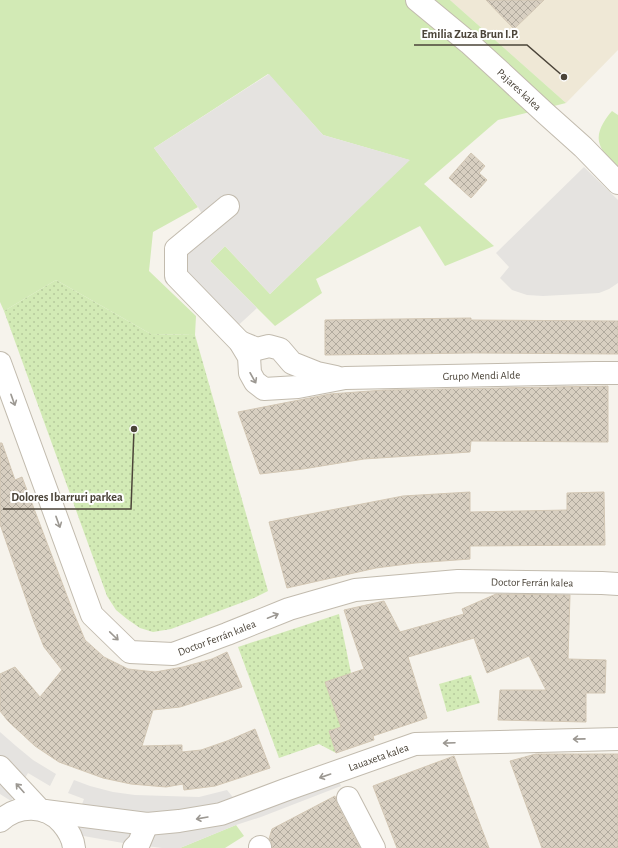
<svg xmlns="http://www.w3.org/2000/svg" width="618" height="848" viewBox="0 0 618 848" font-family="'Alegreya Sans',sans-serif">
	<defs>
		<pattern id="park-dots" width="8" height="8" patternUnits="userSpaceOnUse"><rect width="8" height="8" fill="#d2eab5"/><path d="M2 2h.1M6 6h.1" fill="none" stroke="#b6ca9c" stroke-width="1.8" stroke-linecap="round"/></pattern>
		<pattern id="building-cross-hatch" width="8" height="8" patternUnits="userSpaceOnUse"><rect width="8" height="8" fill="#d8cfc1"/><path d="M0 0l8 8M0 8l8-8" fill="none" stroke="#b1aa9e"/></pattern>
	</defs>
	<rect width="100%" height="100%" fill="#f6f3ec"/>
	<path fill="#efe8d6" d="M450 0H618V50L566 103Z"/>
	<path fill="#d2eab5" d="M0 0H450L566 103 498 120 424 184 494 246 445 266 420 226 316 279 322 293 275 326 210 261 225 246 270 294 409 160 323 135 268 74 154 148 198 207 153 232 149 271 196 316 195 335 151 334 56 280 4 311 0 302Z
		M612 111 618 115V167C612 161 603 154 600 145 595 133 605 119 612 111Z
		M236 825 244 836 225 848H180Z"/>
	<path fill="url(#park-dots)" d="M56 280 151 334 195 335 268 591 254 598 171 629 153 632 140 628 127 619 116 610 107 596 4 311Z
		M339 614 351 673 341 727 329 731 336 753 319 744 279 758 238 647Z
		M471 675 480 703 447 712 439 684Z"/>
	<path fill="#e5e3e0" d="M269 74 323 135 410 160 270 294 225 246 210 261 257 308 231 332 176 276 205 219 198 207 154 148Z
		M584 167 618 200V283L609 289 599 293 543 296 527 295 512 290 500 278 509 267 496 253Z
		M0 732 16 746 33 760 56 774 50 786 28 773 11 801 0 794Z
		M337 777 341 786 261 817 236 825 180 848H162L123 843 78 835 74 826 84 799 68 793 74 780 90 786 113 792 135 795 199 797 227 790 245 812Z"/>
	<path fill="url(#building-cross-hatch)" stroke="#d3c7b4" d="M486 0H544L514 29Z
		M471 153 485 166 479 173 487 180 471 198 449 178Z
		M471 318V320L618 321V354L473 353 325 355V320Z
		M608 386V442L471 441 470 452 364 459 303 469 260 474 238 412 330 394 384 390Z
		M0 443H2L15 480 22 477 72 609 85 640 104 657 128 669 155 672 183 667 212 659 227 652 242 687 180 707 153 710 142 746 182 745V752L201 750 227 741 255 729 270 768 215 786 184 790 183 784 166 787 131 784 103 778 59 762 35 746 8 721 0 711V674L15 667 40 697 62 670 44 647 34 622 0 524Z
		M470 492V512L567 510V493L604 492 605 545 470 546V559L415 563 376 568 287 588 269 522 403 496Z
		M496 594 570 595 568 659 606 660 605 693H586V722L498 720 500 690H546L529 656 487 673 474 638 408 657 427 718 373 736 374 740 336 753 329 731 341 727 325 682 364 669 344 610 384 601 400 632 464 614 462 609Z
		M536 754H618V848H542L510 761Z
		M454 756 489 848H397L373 786Z
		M335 796 337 804 360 848H272L271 841 269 839 272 829Z"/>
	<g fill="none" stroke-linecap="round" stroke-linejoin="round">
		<defs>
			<g id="minor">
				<path id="s1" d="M417 0 469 43 504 75 545 113 583 147 618 183"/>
				<path id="s2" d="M228 206 176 249V276L240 342 249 357 250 373 255 382 264 389 298 387 345 378 595 373H618"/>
				<path d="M240 342 257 349 269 346 280 349 292 363 317 373 336 377"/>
				<path id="s3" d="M0 363 92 615 130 652 173 654 227 634 289 609 355 590 458 581 602 583 618 584"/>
				<path d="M0 767 39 809"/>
				<path d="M348 798 374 848"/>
				<path id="s4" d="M45 811 147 824 179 821 221 814 285 790 415 744 618 739"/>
				<path d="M0 821C18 805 45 804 62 823 68 830 73 838 74 848"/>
				<path d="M260 847V848"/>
				<path d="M134 848 139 843 147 824"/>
			</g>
		</defs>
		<use href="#minor" stroke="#c2bbae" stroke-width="24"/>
		<use href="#minor" stroke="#fff" stroke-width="22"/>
	</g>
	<defs><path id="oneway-shaft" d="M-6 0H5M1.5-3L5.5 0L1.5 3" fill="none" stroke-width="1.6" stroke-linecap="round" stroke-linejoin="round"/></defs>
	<g stroke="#9c9892">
		<use href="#oneway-shaft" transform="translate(253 378) rotate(61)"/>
		<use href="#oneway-shaft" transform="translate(13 400) rotate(70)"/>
		<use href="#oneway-shaft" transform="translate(58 522) rotate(70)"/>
		<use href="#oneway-shaft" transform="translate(273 616) rotate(-22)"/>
		<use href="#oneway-shaft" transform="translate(114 636) rotate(44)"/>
		<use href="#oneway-shaft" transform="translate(579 739) rotate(179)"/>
		<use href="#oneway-shaft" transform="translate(449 743) rotate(178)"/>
		<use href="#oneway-shaft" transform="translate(325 776) rotate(161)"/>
		<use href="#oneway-shaft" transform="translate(20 788) rotate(-132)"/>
		<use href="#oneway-shaft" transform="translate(202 818) rotate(170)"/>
	</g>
	<g text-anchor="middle" stroke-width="4" stroke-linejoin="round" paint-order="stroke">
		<g font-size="11" fill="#4b4439" stroke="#fff">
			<text dy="4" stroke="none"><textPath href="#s1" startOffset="136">Pajares kalea</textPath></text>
			<text dy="4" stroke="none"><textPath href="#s2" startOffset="460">Grupo Mendi Alde</textPath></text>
			<text dy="4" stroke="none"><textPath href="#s3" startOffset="735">Doctor Ferrán kalea</textPath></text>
			<text dy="4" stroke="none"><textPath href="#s3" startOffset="411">Doctor Ferrán kalea</textPath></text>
			<text dy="4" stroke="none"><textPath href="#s4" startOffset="345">Lauaxeta kalea</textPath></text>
		</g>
	</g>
	<path fill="none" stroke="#4b4439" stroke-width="1.5" d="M564 77L527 45H414M134 429L131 509H3"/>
	<g fill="#4b4439" stroke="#fff" stroke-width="1.5">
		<circle cx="564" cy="77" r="4"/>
		<circle cx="134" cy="429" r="4"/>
	</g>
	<g font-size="12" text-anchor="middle" font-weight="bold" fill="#4b4439" stroke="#fff" stroke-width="4" stroke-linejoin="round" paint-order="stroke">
		<text x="470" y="38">Emilia Zuza Brun I.P.</text>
		<text x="67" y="501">Dolores Ibarruri parkea</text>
	</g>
</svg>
